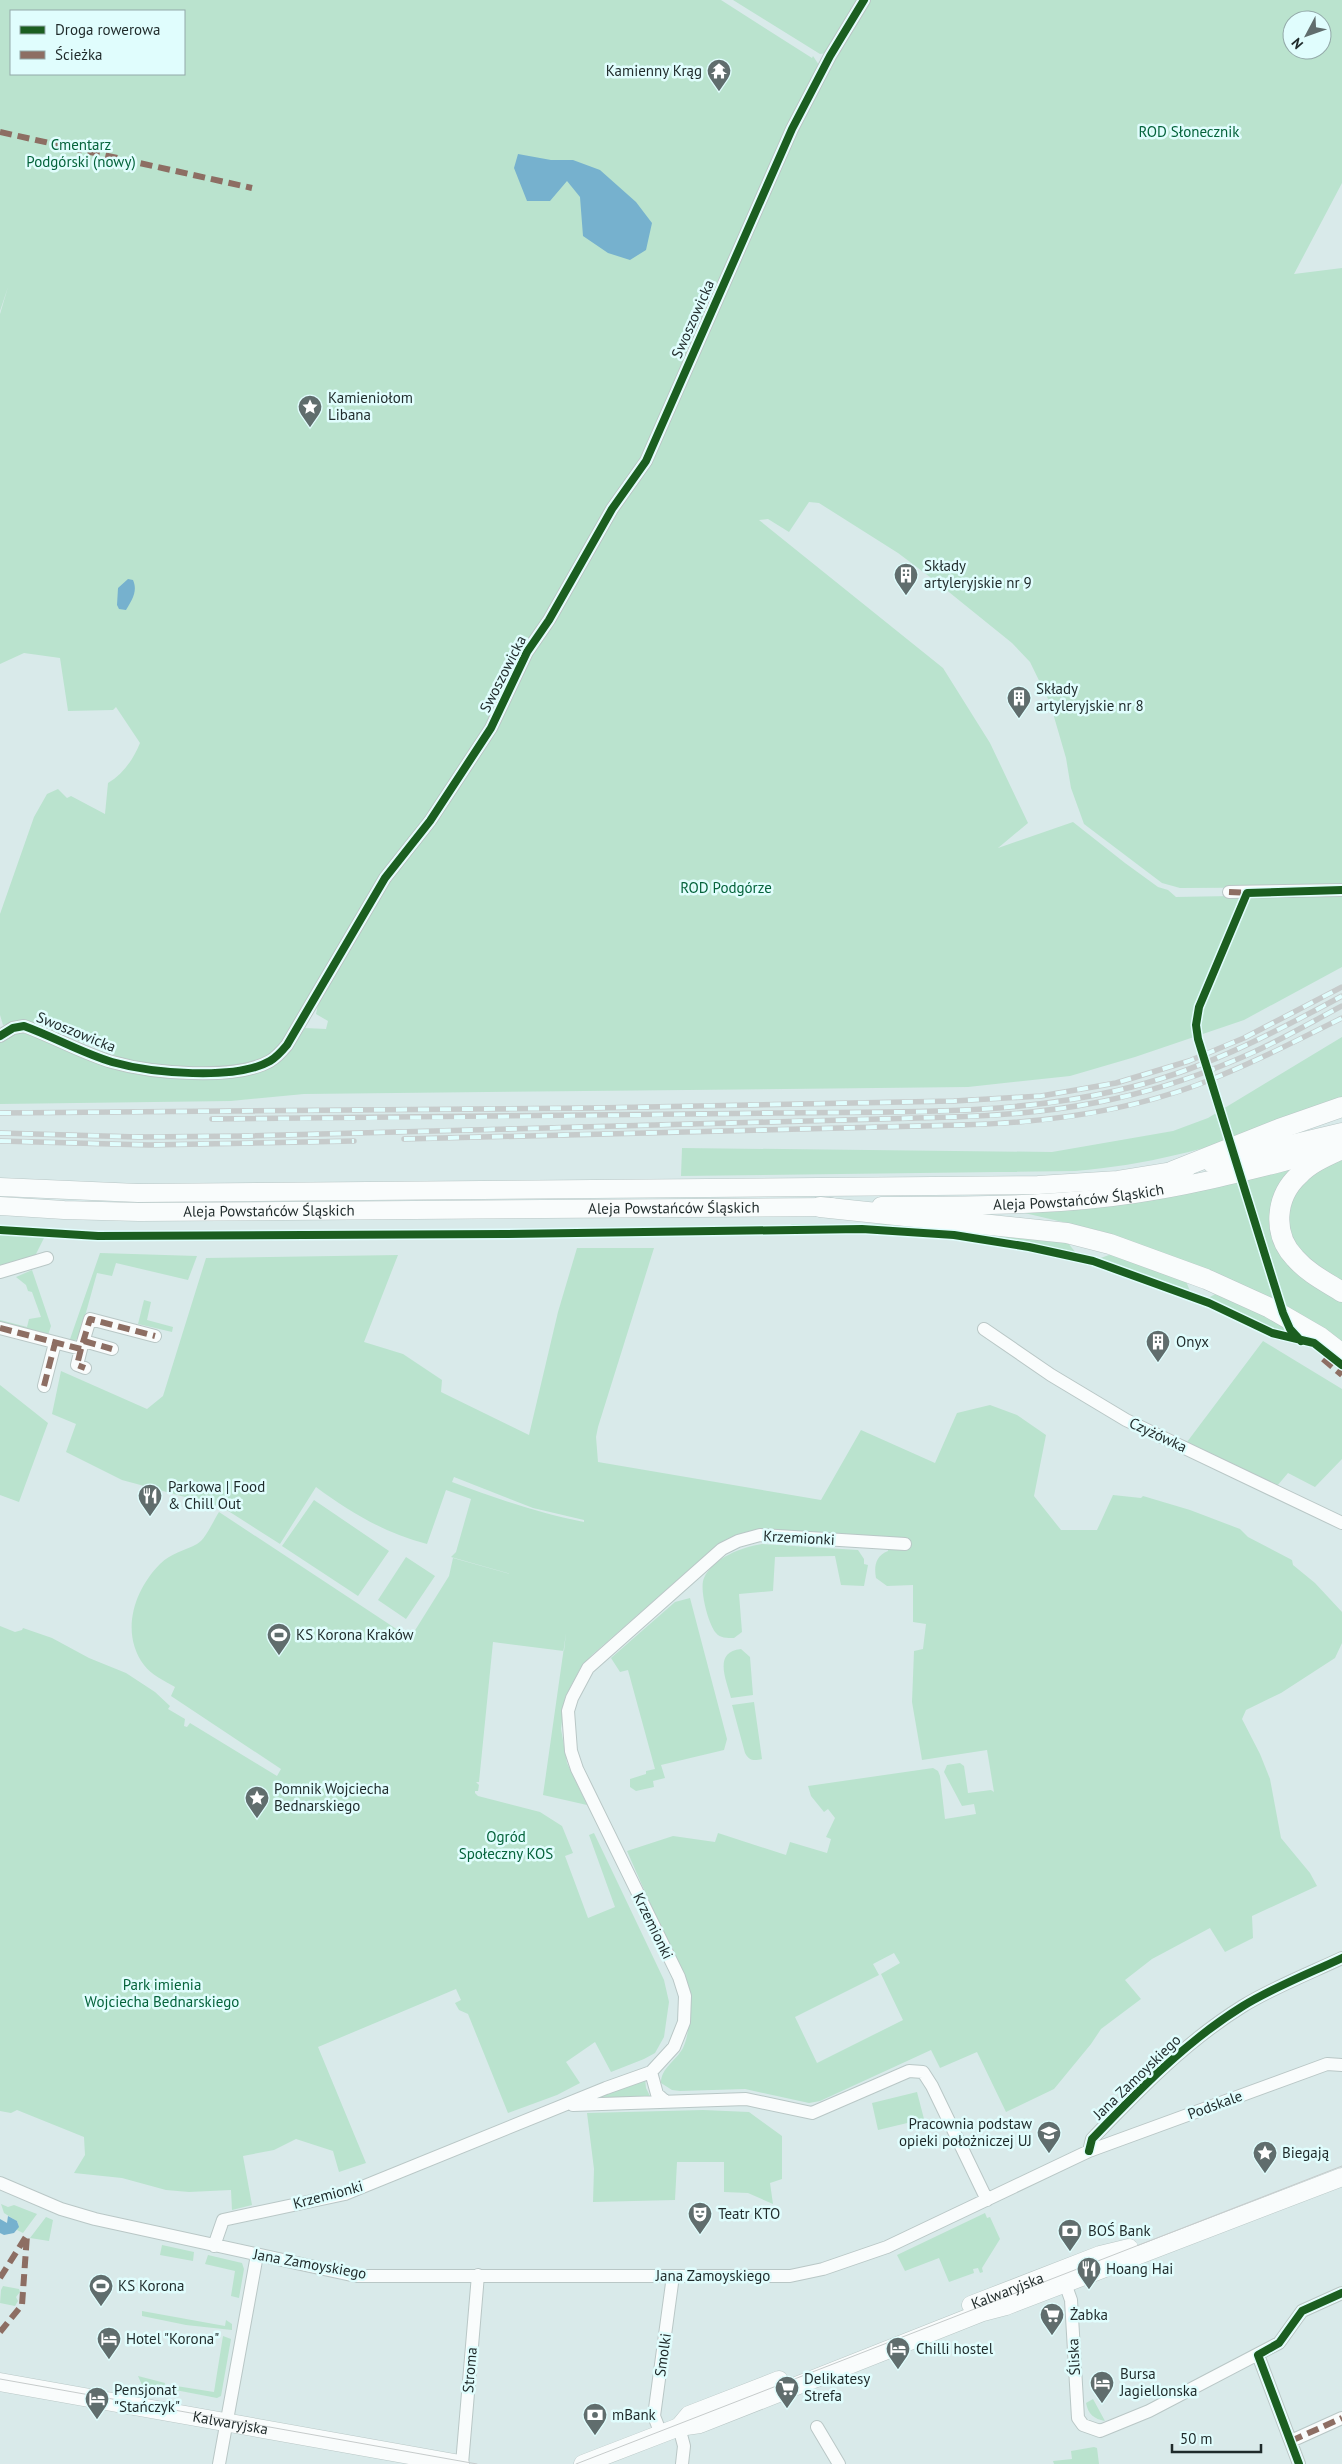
<svg xmlns="http://www.w3.org/2000/svg" width="1342" height="2464" viewBox="0 0 1342 2464" font-family="'PT Sans',sans-serif">
	<rect width="100%" height="100%" fill="#d9eaea"/>
	<path fill="#bae3ce" fill-rule="evenodd" d="M0 0H721L812 58 813 56 821 68 655 439 491 722 277 1050 257 1062 231 1067H167L128 1061 35 1023 25 1021 3 1025 0 1015V914L34 817 47 794 58 789 67 798 71 796 105 814 108 783C123 774 133 760 140 743L116 707 113 710 68 711 60 658 24 653 0 664V314L8 287 0 311ZM11 11H184V74H11Z
		M733 0H860L827 53 820 54Z
		M869 0H1342V183L1294 274 1342 268V887L1180 888 1162 883 1084 824 1071 788 1066 758 1050 703 1030 662 1012 643 934 580 898 553 819 503 809 502 789 532 768 519 759 520 943 668 990 743 1028 823 998 848 1073 822 1125 863 1158 887 1168 890 1176 897 1342 894V967L1244 1020 1135 1057 1070 1076 968 1087 304 1094 231 1101 0 1104V1043L19 1031 83 1056 236 1075 294 1044 305 1028 326 1029 328 1021 316 1014 318 1004 356 937 658 447 821 79 832 67 831 59ZM1292 20H1322V50H1292Z
		M1342 1037V1103C1251 1135 1173 1163 1075 1171L681 1176 682 1148 1052 1152 1173 1131 1208 1118Z
		M1342 1160V1286L1307 1262 1287 1231 1291 1194 1319 1168Z
		M1297 1164 1274 1224 1342 1297V1343L1182 1260 1101 1231 1016 1211Z
		M792 1224H884L944 1227 946 1230 883 1227H786Z
		M962 1228 1068 1243 1076 1253 960 1232Z
		M0 1233 44 1238 35 1256 0 1267Z
		M577 1248H654L598 1427 596 1437 598 1462 821 1500 861 1430 935 1463 957 1413 990 1405 1017 1415 1046 1435 1034 1496 1061 1530H1097L1113 1495 1141 1498 1143 1496 1190 1510 1240 1529 1248 1537 1292 1560 1293 1565 1315 1583 1342 1612V1643L1335 1658 1281 1693 1246 1710 1242 1719 1260 1754 1270 1779 1281 1838 1310 1873 1317 1886 1252 1916 1253 1938 1225 1952 1210 1928 1152 1959 1125 1980 1141 1999 1101 2029 1091 2044 1054 2089 1006 2112 977 2052 940 2068 931 2050 820 2101 809 2103 745 2089 680 2091 672 2090 661 2083C661 2068 676 2061 683 2048 690 2033 690 2010 690 1994L627 1851 673 1836 715 1842 718 1833 786 1855 790 1842 827 1853 831 1839 826 1837 835 1818 828 1809 824 1812 811 1796 808 1786 933 1768 938 1771 940 1776 945 1819 976 1814 974 1804 962 1806 944 1772 947 1765 960 1763 964 1766 968 1793 991 1790 994 1792 987 1750 922 1760 912 1702 914 1651 923 1649 926 1624 913 1622V1585L887 1586 876 1578C874 1567 875 1556 888 1551L887 1537 762 1530 708 1553 593 1654 581 1667 565 1697 561 1729 567 1763 587 1805 543 1795 566 1633 564 1651 493 1642 479 1782H476L479 1785 478 1791H475V1793L478 1796 540 1812 562 1826 573 1853 565 1856 588 1918 615 1907 589 1835 594 1833 664 1980 669 2002 664 2037 655 2053 644 2059 611 2072 595 2042 566 2062 580 2083 557 2095 508 2113 468 2014 459 2010 455 2003 461 2000 456 1989 318 2047 366 2163 339 2172 333 2151 296 2139 274 2150 243 2156 252 2205 232 2210 231 2190 189 2192 166 2190 122 2178 74 2173 85 2155 84 2137 17 2110 11 2113 0 2111V1626L15 1632 22 1630 23 1628 52 1638 89 1658 126 1673 155 1692 170 1706 168 1709 185 1719 184 1726 187 1727 190 1723 277 1776 281 1769 171 1696 175 1687C165 1681 151 1675 144 1665 120 1633 134 1590 160 1564 171 1553 184 1551 197 1544 206 1539 213 1521 219 1512L404 1634 409 1640 449 1576 453 1558 557 1587 451 1557 456 1552 471 1499 446 1490 427 1544C385 1533 351 1513 316 1487L280 1544 222 1507 122 1480 66 1452 76 1424 52 1414 61 1371 147 1409 163 1396 206 1258 398 1255 364 1342 403 1354 442 1380 441 1392 529 1435 558 1312ZM454 1477 533 1508 584 1520V1522C541 1514 495 1498 452 1482ZM894 1953 900 1963 881 1974 903 2020 817 2063 795 2017 879 1975 873 1964Z
		M1120 1251 1185 1279 1190 1291 1098 1259Z
		M100 1253 197 1256 188 1280 116 1263 112 1276 97 1273 80 1334 76 1340 69 1342Z
		M32 1270 51 1326 48 1335 0 1323V1320L27 1327 29 1319 41 1317 32 1292 28 1291 26 1285 16 1277Z
		M1223 1290 1307 1336 1274 1330 1208 1298Z
		M144 1300 151 1302 147 1320 173 1327 172 1332 138 1324Z
		M1263 1341 1342 1389V1459L1315 1487 1288 1473 1277 1486 1187 1442Z
		M0 1385 48 1423 19 1502 0 1495Z
		M314 1500 389 1551 358 1596 282 1546Z
		M762 1544 858 1550 864 1559V1564L868 1565 864 1586 841 1585 835 1556 775 1557 773 1591 739 1594 742 1632 734 1638C727 1638 720 1638 716 1633 708 1624 699 1588 704 1578 713 1558 742 1547 762 1544Z
		M406 1557 435 1576 406 1619 378 1600Z
		M690 1598 727 1739 724 1750 661 1765 665 1778 653 1781 654 1787 636 1791 630 1787V1779L646 1774V1771L655 1769 628 1670 620 1672 611 1658 675 1602Z
		M741 1649 750 1657 753 1695 731 1698C726 1679 713 1652 741 1649Z
		M754 1702 762 1759C754 1761 749 1761 745 1753L732 1705Z
		M645 2078 646 2088 651 2098 596 2099Z
		M917 2092 924 2119 878 2130 872 2103Z
		M703 2110 749 2112 782 2136V2179L770 2183 773 2204 748 2193 724 2192V2162H677L675 2200 593 2202 594 2169 587 2113Z
		M1 2204 8 2207 14 2205 37 2214 23 2233 17 2230 18 2222 4 2213Z
		M985 2213 987 2218 990 2217 1000 2239 982 2268 983 2272 980 2273 978 2268 973 2269 974 2273 949 2282 939 2258 905 2271 897 2255Z
		M46 2217 53 2220 49 2241 30 2238Z
		M162 2245 194 2252 193 2261 160 2255Z
		M208 2255 242 2263 244 2269 239 2298 231 2296 235 2271 205 2264Z
		M3 2286 19 2289 20 2292 16 2297 18 2301 15 2306 0 2303 1 2290Z
		M142 2311 225 2326 226 2320 232 2324V2330L186 2325 142 2316Z
		M223 2336 231 2339 221 2396 217 2398 170 2389V2385L214 2392Z
		M138 2376 165 2383 164 2389 142 2385Z
		M1093 2399 1105 2421C1094 2419 1088 2414 1086 2403Z
		M1094 2447 1097 2448 1099 2464H1054L1053 2461 1072 2459 1071 2451Z"/>
	<path fill="#76b1ce" d="M518 154 551 160H573L600 170 636 202 652 223 646 250 630 260 608 253 583 236 580 197 567 181 550 201H527L514 168Z
		M128 579 133 580C138 591 132 600 126 610L119 609 117 605 118 588Z
		M8 2216 17 2221 19 2227 14 2233 4 2235 0 2233V2219L7 2223Z"/>
	<g fill="none" stroke-linecap="round" stroke-linejoin="round">
		<defs>
			<path id="street" d="M1229 892 1342 890
				M0 1036 13 1028 24 1026C54 1037 82 1053 112 1062 151 1073 235 1081 270 1061 277 1057 282 1051 287 1045L385 878 430 821 491 728 527 652 549 620 612 509 646 461 792 129 830 56 864 0
				M0 1272 47 1258
				M0 1328 81 1349 90 1319 155 1336
				M984 1329 1051 1375 1126 1420 1342 1523
				M84 1341 112 1349
				M81 1349 77 1365 85 1368
				M44 1386 55 1343
				M651 2072 657 2094 665 2101
				M573 2105 746 2099 812 2113 909 2071 923 2072 932 2086 987 2200
				M1089 2151 1092 2139C1139 2090 1185 2042 1243 2006 1274 1987 1310 1973 1342 1958
				M0 2183 61 2209 95 2219 356 2276H790L823 2269 887 2247 1089 2151 1327 2064 1342 2065
				M214 2246 223 2220 345 2194 606 2088 651 2072 674 2047 684 2022 685 1996 679 1977 577 1769 571 1751 568 1711 572 1698 588 1668 722 1549 738 1541 760 1535 905 1544
				M1062 2275 1071 2300 1078 2418 1083 2425 1100 2431 1149 2411 1279 2343 1302 2311 1342 2293
				M1258 2355 1299 2464
				M679 2427 684 2446 682 2464
				M817 2427 839 2464
				M661 2434 654 2416 673 2276
				M1291 2441 1342 2418
				M219 2464 257 2255
				M462 2464 478 2275"/>
			<g id="secondary">
				<path d="M1211 1163 1342 1132"/>
				<path d="M0 1187 138 1193 1038 1185 1118 1180 1186 1169"/>
				<path id="s1" d="M0 1206 64 1210 139 1212 832 1207"/>
				<path id="s2" d="M881 1206C965 1205 1050 1207 1134 1194 1200 1185 1265 1166 1329 1151"/>
				<path id="s3" d="M971 2305 1100 2255 1129 2248"/>
				<path id="s4" d="M0 2382 460 2464"/>
				<path d="M679 2427 689 2415 779 2380"/>
				<path d="M583 2464 679 2427 700 2424 983 2312 1006 2306 1342 2177"/>
			</g>
			<path id="primary" d="M1342 1149C1327 1156 1310 1163 1299 1175 1275 1197 1272 1234 1295 1258 1308 1273 1326 1282 1342 1292
				M1173 1171 1279 1129 1342 1107
				M820 1207 1067 1233 1110 1244 1206 1279 1270 1308 1320 1337 1342 1354"/>
		</defs>
		<use href="#street" stroke="#b9c7c6" stroke-width="14"/>
		<use href="#secondary" stroke="#b9c7c6" stroke-width="19"/>
		<use href="#primary" stroke="#b9c7c6" stroke-width="21"/>
		<use href="#street" stroke="#f9fcfc" stroke-width="12"/>
		<use href="#secondary" stroke="#f9fcfc" stroke-width="18"/>
		<use href="#primary" stroke="#f9fcfc" stroke-width="20"/>
		<path stroke="#c6cbcb" stroke-width="1" d="M0 2379 477 2464
			M576 2464 1342 2166"/>
		<defs>
			<path id="rail" d="M0 1113 594 1108 954 1101 1041 1096 1116 1083 1189 1061 1244 1038 1342 987
				M212 1119C398 1118 583 1116 768 1113 883 1111 1006 1117 1119 1090 1199 1072 1270 1035 1342 996
				M0 1133 138 1137 248 1136 954 1117C1054 1114 1141 1100 1233 1061 1271 1046 1306 1025 1342 1006
				M404 1139 961 1125C1042 1123 1121 1113 1197 1085 1247 1066 1294 1042 1342 1018
				M0 1141 149 1145 354 1141"/>
		</defs>
		<use href="#rail" stroke="#c6cbcb" stroke-width="5.5"/>
		<use href="#rail" stroke="#e0fdfd" stroke-width="4" stroke-dasharray="11" stroke-linecap="butt"/>
		<path stroke="#8d6e63" stroke-width="6" stroke-dasharray="12 6" stroke-linecap="butt" d="M0 132 252 188
			M1229 892 1250 893
			M0 1328 81 1349 90 1319 155 1336
			M84 1341 112 1349
			M81 1349 77 1365 85 1368
			M1323 1359 1342 1375
			M44 1386 55 1343
			M0 2278 27 2235 22 2305 0 2332
			M1291 2441 1342 2418"/>
		<defs>
			<path id="cycleway" d="M0 1036 13 1028 24 1026C54 1037 82 1053 112 1062 151 1073 235 1081 270 1061 277 1057 282 1051 287 1045L385 878 430 821 491 728 527 652 549 620 612 509 646 461 792 129 830 56 864 0
				M0 1230 98 1236 505 1234 862 1229 954 1235 1029 1247 1093 1261 1209 1303 1272 1333 1314 1343 1342 1365
				M1301 1341 1290 1329 1283 1313 1198 1039 1196 1025 1199 1007 1247 893 1342 890
				M1089 2151 1092 2139C1139 2090 1185 2042 1243 2006 1274 1987 1310 1973 1342 1958
				M1299 2464 1258 2355 1279 2343 1302 2311 1342 2293"/>
		</defs>
		<use href="#cycleway" stroke="#e0fdfd" stroke-width="11"/>
		<use href="#cycleway" stroke="#1b5e20" stroke-width="8"/>
	</g>
	<defs>
		<symbol id="temple-pin" viewBox="-11 -11 22 30"><path d="M0 17L-7.5 6A9.5 9.5 0 1 1 7.5 6Z" fill="#606d6d" stroke="#e0fdfd"/><path d="M0-6L5-2H3V0L6.5 2.5H4V6H1.5V3h-3V6H-4V2.5H-6.5L-3 0V-2H-5Z" fill="#fff"/></symbol>
		<symbol id="sight-pin" viewBox="-11 -11 22 30"><path d="M0 17L-7.5 6A9.5 9.5 0 1 1 7.5 6Z" fill="#606d6d" stroke="#e0fdfd"/><path d="M0-6L1.8-2.2L6-1.7L2.9 1.2L3.7 5.4L0 3.3L-3.7 5.4L-2.9 1.2L-6-1.7L-1.8-2.2Z" fill="#fff"/></symbol>
		<symbol id="building-pin" viewBox="-11 -11 22 30"><path d="M0 17L-7.5 6A9.5 9.5 0 1 1 7.5 6Z" fill="#606d6d" stroke="#e0fdfd"/><path d="M-4-6H4V6H1V3H-1V6H-4ZM-2.5-4.3h1.7v1.8h-1.7ZM.8-4.3h1.7v1.8H.8ZM-2.5-1h1.7V.8h-1.7ZM.8-1h1.7V.8H.8Z" fill="#fff"/></symbol>
		<symbol id="restaurant-pin" viewBox="-11 -11 22 30"><path d="M0 17L-7.5 6A9.5 9.5 0 1 1 7.5 6Z" fill="#606d6d" stroke="#e0fdfd"/><path d="M-5-6h1v4h1v-4h1v4h1v-4h1v5L-1.5 .5V6h-2V.5L-5-1ZM5-6V6H3V1.5H1.5Q1.5-4 5-6Z" fill="#fff"/></symbol>
		<symbol id="stadium-pin" viewBox="-11 -11 22 30"><path d="M0 17L-7.5 6A9.5 9.5 0 1 1 7.5 6Z" fill="#606d6d" stroke="#e0fdfd"/><path d="M0-5a6.5 5 0 1 0 0 10a6.5 5 0 1 0 0-10ZM-3.5-1.8h7v3.6h-7Z" fill="#fff"/></symbol>
		<symbol id="university-pin" viewBox="-11 -11 22 30"><path d="M0 17L-7.5 6A9.5 9.5 0 1 1 7.5 6Z" fill="#606d6d" stroke="#e0fdfd"/><path d="M0-5L7-2L0 1L-7-2ZM-4 1L0 2.5L4 1V4Q0 6-4 4Z" fill="#fff"/></symbol>
		<symbol id="theatre-pin" viewBox="-11 -11 22 30"><path d="M0 17L-7.5 6A9.5 9.5 0 1 1 7.5 6Z" fill="#606d6d" stroke="#e0fdfd"/><path d="M-5-5.5Q0-4 5-5.5V0Q5 5 0 6Q-5 5-5 0ZM-3.3-2.5H-1v1.5H-3.3ZM1-2.5H3.3v1.5H1ZM-2.8 1Q0 5.5 2.8 1Z" fill="#fff"/></symbol>
		<symbol id="bank-pin" viewBox="-11 -11 22 30"><path d="M0 17L-7.5 6A9.5 9.5 0 1 1 7.5 6Z" fill="#606d6d" stroke="#e0fdfd"/><path d="M-6-4H6V4H-6ZM0-2.3a2.3 2.3 0 1 0 0 4.6a2.3 2.3 0 1 0 0-4.6Z" fill="#fff"/></symbol>
		<symbol id="supermarket-pin" viewBox="-11 -11 22 30"><path d="M0 17L-7.5 6A9.5 9.5 0 1 1 7.5 6Z" fill="#606d6d" stroke="#e0fdfd"/><path d="M-6-5.5h2.5l.6 2H6L4.5 2H-2.5L-4.4-4H-6ZM-1.5 3.2a1.3 1.3 0 1 0 .1 0ZM3 3.2a1.3 1.3 0 1 0 .1 0Z" fill="#fff"/></symbol>
		<symbol id="hotel-pin" viewBox="-11 -11 22 30"><path d="M0 17L-7.5 6A9.5 9.5 0 1 1 7.5 6Z" fill="#606d6d" stroke="#e0fdfd"/><path d="M-6-4.5h1.5V1H6V5H4.5V3h-9V5H-6ZM-4 0a1.8 1.8 0 1 1 3.6 0ZM.5 0V-2.5h3Q6-2.5 6 0Z" fill="#fff"/></symbol>
	</defs>
	<g fill-rule="evenodd">
		<use href="#temple-pin" x="705" y="57" width="28" height="38"/>
		<use href="#sight-pin" x="296" y="393" width="28" height="38"/>
		<use href="#building-pin" x="892" y="561" width="28" height="38"/>
		<use href="#building-pin" x="1005" y="684" width="28" height="38"/>
		<use href="#building-pin" x="1144" y="1328" width="28" height="38"/>
		<use href="#restaurant-pin" x="136" y="1482" width="28" height="38"/>
		<use href="#stadium-pin" x="265" y="1621" width="28" height="38"/>
		<use href="#sight-pin" x="243" y="1784" width="28" height="38"/>
		<use href="#university-pin" x="1035" y="2119" width="28" height="38"/>
		<use href="#sight-pin" x="1251" y="2139" width="28" height="38"/>
		<use href="#theatre-pin" x="686" y="2200" width="28" height="38"/>
		<use href="#bank-pin" x="1056" y="2217" width="28" height="38"/>
		<use href="#restaurant-pin" x="1075" y="2255" width="28" height="38"/>
		<use href="#stadium-pin" x="87" y="2272" width="28" height="38"/>
		<use href="#supermarket-pin" x="1038" y="2301" width="28" height="38"/>
		<use href="#hotel-pin" x="95" y="2325" width="28" height="38"/>
		<use href="#hotel-pin" x="884" y="2335" width="28" height="38"/>
		<use href="#hotel-pin" x="1088" y="2369" width="28" height="38"/>
		<use href="#supermarket-pin" x="773" y="2374" width="28" height="38"/>
		<use href="#hotel-pin" x="83" y="2385" width="28" height="38"/>
		<use href="#bank-pin" x="581" y="2401" width="28" height="38"/>
	</g>
	<g text-anchor="middle" stroke-width="5" stroke-linejoin="round" paint-order="stroke">
		<g font-size="15" fill="#1f2a2a" stroke="#e0fdfd" text-anchor="start">
			<text x="702" y="76" text-anchor="end">Kamienny Krąg</text>
			<text x="328" y="403">Kamieniołom<tspan x="328" dy="17">Libana</tspan></text>
			<text x="924" y="571">Składy<tspan x="924" dy="17">artyleryjskie nr 9</tspan></text>
			<text x="1036" y="694">Składy<tspan x="1036" dy="17">artyleryjskie nr 8</tspan></text>
			<text x="1176" y="1347">Onyx</text>
			<text x="168" y="1492">Parkowa | Food<tspan x="168" dy="17">&amp; Chill Out</tspan></text>
			<text x="296" y="1640">KS Korona Kraków</text>
			<text x="274" y="1794">Pomnik Wojciecha<tspan x="274" dy="17">Bednarskiego</tspan></text>
			<text x="1032" y="2129" text-anchor="end">Pracownia podstaw<tspan x="1032" dy="17">opieki położniczej UJ</tspan></text>
			<text x="1282" y="2158">Biegają</text>
			<text x="718" y="2219">Teatr KTO</text>
			<text x="1088" y="2236">BOŚ Bank</text>
			<text x="1106" y="2274">Hoang Hai</text>
			<text x="118" y="2291">KS Korona</text>
			<text x="1070" y="2320">Żabka</text>
			<text x="126" y="2344">Hotel "Korona"</text>
			<text x="916" y="2354">Chilli hostel</text>
			<text x="1120" y="2379">Bursa<tspan x="1120" dy="17">Jagiellonska</tspan></text>
			<text x="804" y="2384">Delikatesy<tspan x="804" dy="17">Strefa</tspan></text>
			<text x="114" y="2395">Pensjonat<tspan x="114" dy="17">"Stańczyk"</tspan></text>
			<text x="612" y="2420">mBank</text>
		</g>
		<g font-size="15" fill="#05633b" stroke="#e0fdfd">
			<text x="1189" y="137">ROD Słonecznik</text>
			<text x="81" y="150">Cmentarz<tspan x="81" dy="17">Podgórski (nowy)</tspan></text>
			<text x="726" y="893">ROD Podgórze</text>
			<text x="506" y="1842">Ogród<tspan x="506" dy="17">Społeczny KOS</tspan></text>
			<text x="162" y="1990">Park imienia<tspan x="162" dy="17">Wojciecha Bednarskiego</tspan></text>
		</g>
		<g font-size="15" fill="#1f2a2a" stroke="#e0fdfd">
			<text transform="translate(693 319) rotate(-66)" y="5">Swoszowicka</text>
			<text transform="translate(503 674) rotate(-63)" y="5">Swoszowicka</text>
			<text transform="translate(76 1032) rotate(22)" y="5">Swoszowicka</text>
			<text dy="5" stroke="none"><textPath href="#s2" startOffset="198">Aleja Powstańców Śląskich</textPath></text>
			<text dy="5" stroke="none"><textPath href="#s1" startOffset="674">Aleja Powstańców Śląskich</textPath></text>
			<text dy="5" stroke="none"><textPath href="#s1" startOffset="269">Aleja Powstańców Śląskich</textPath></text>
			<text transform="translate(1158 1435) rotate(25)" y="5">Czyżówka</text>
			<text transform="translate(799 1538) rotate(3)" y="5">Krzemionki</text>
			<text transform="translate(653 1926) rotate(64)" y="5">Krzemionki</text>
			<text transform="translate(1137 2077) rotate(-44)" y="5">Jana Zamoyskiego</text>
			<text transform="translate(1215 2105) rotate(-20)" y="5">Podskale</text>
			<text transform="translate(328 2195) rotate(-15)" y="5">Krzemionki</text>
			<text transform="translate(310 2264) rotate(10)" y="5">Jana Zamoyskiego</text>
			<text x="713" y="2281">Jana Zamoyskiego</text>
			<text dy="5" stroke="none"><textPath href="#s3" startOffset="39">Kalwaryjska</textPath></text>
			<text transform="translate(663 2355) rotate(-82)" y="5">Smolki</text>
			<text transform="translate(1074 2357) rotate(-93)" y="5">Śliska</text>
			<text transform="translate(470 2370) rotate(-85)" y="5">Stroma</text>
			<text dy="5" stroke="none"><textPath href="#s4" startOffset="234">Kalwaryjska</textPath></text>
		</g>
	</g>
	<rect x="10" y="10" width="175" height="65" fill="#e0fdfd" stroke="#93a9a9"/>
	<rect x="20" y="26" width="25" height="8" fill="#1b5e20" stroke="#93a9a9"/>
	<text x="55" y="35" font-size="15" fill="#1f2a2a">Droga rowerowa</text>
	<rect x="20" y="51" width="25" height="8" fill="#8d6e63" stroke="#93a9a9"/>
	<text x="55" y="60" font-size="15" fill="#1f2a2a">Ścieżka</text>
	<g transform="translate(1307 35) rotate(229)"><circle r="24" fill="#e0fdfd" stroke="#93a9a9"/>
	<path d="M0-4L9 19L0 12L-9 19Z" fill="#606d6d"/>
	<text y="-8" font-size="14" font-weight="bold" text-anchor="middle" fill="#1f2a2a">N</text>
	</g>
	<path d="M1172 2444v8h89v-8" fill="none" stroke="#1f2a2a" stroke-width="2.5"/>
	<text x="1180" y="2444" font-size="15" fill="#1f2a2a" stroke="#e0fdfd" stroke-width="4" paint-order="stroke">50 m</text>
</svg>
